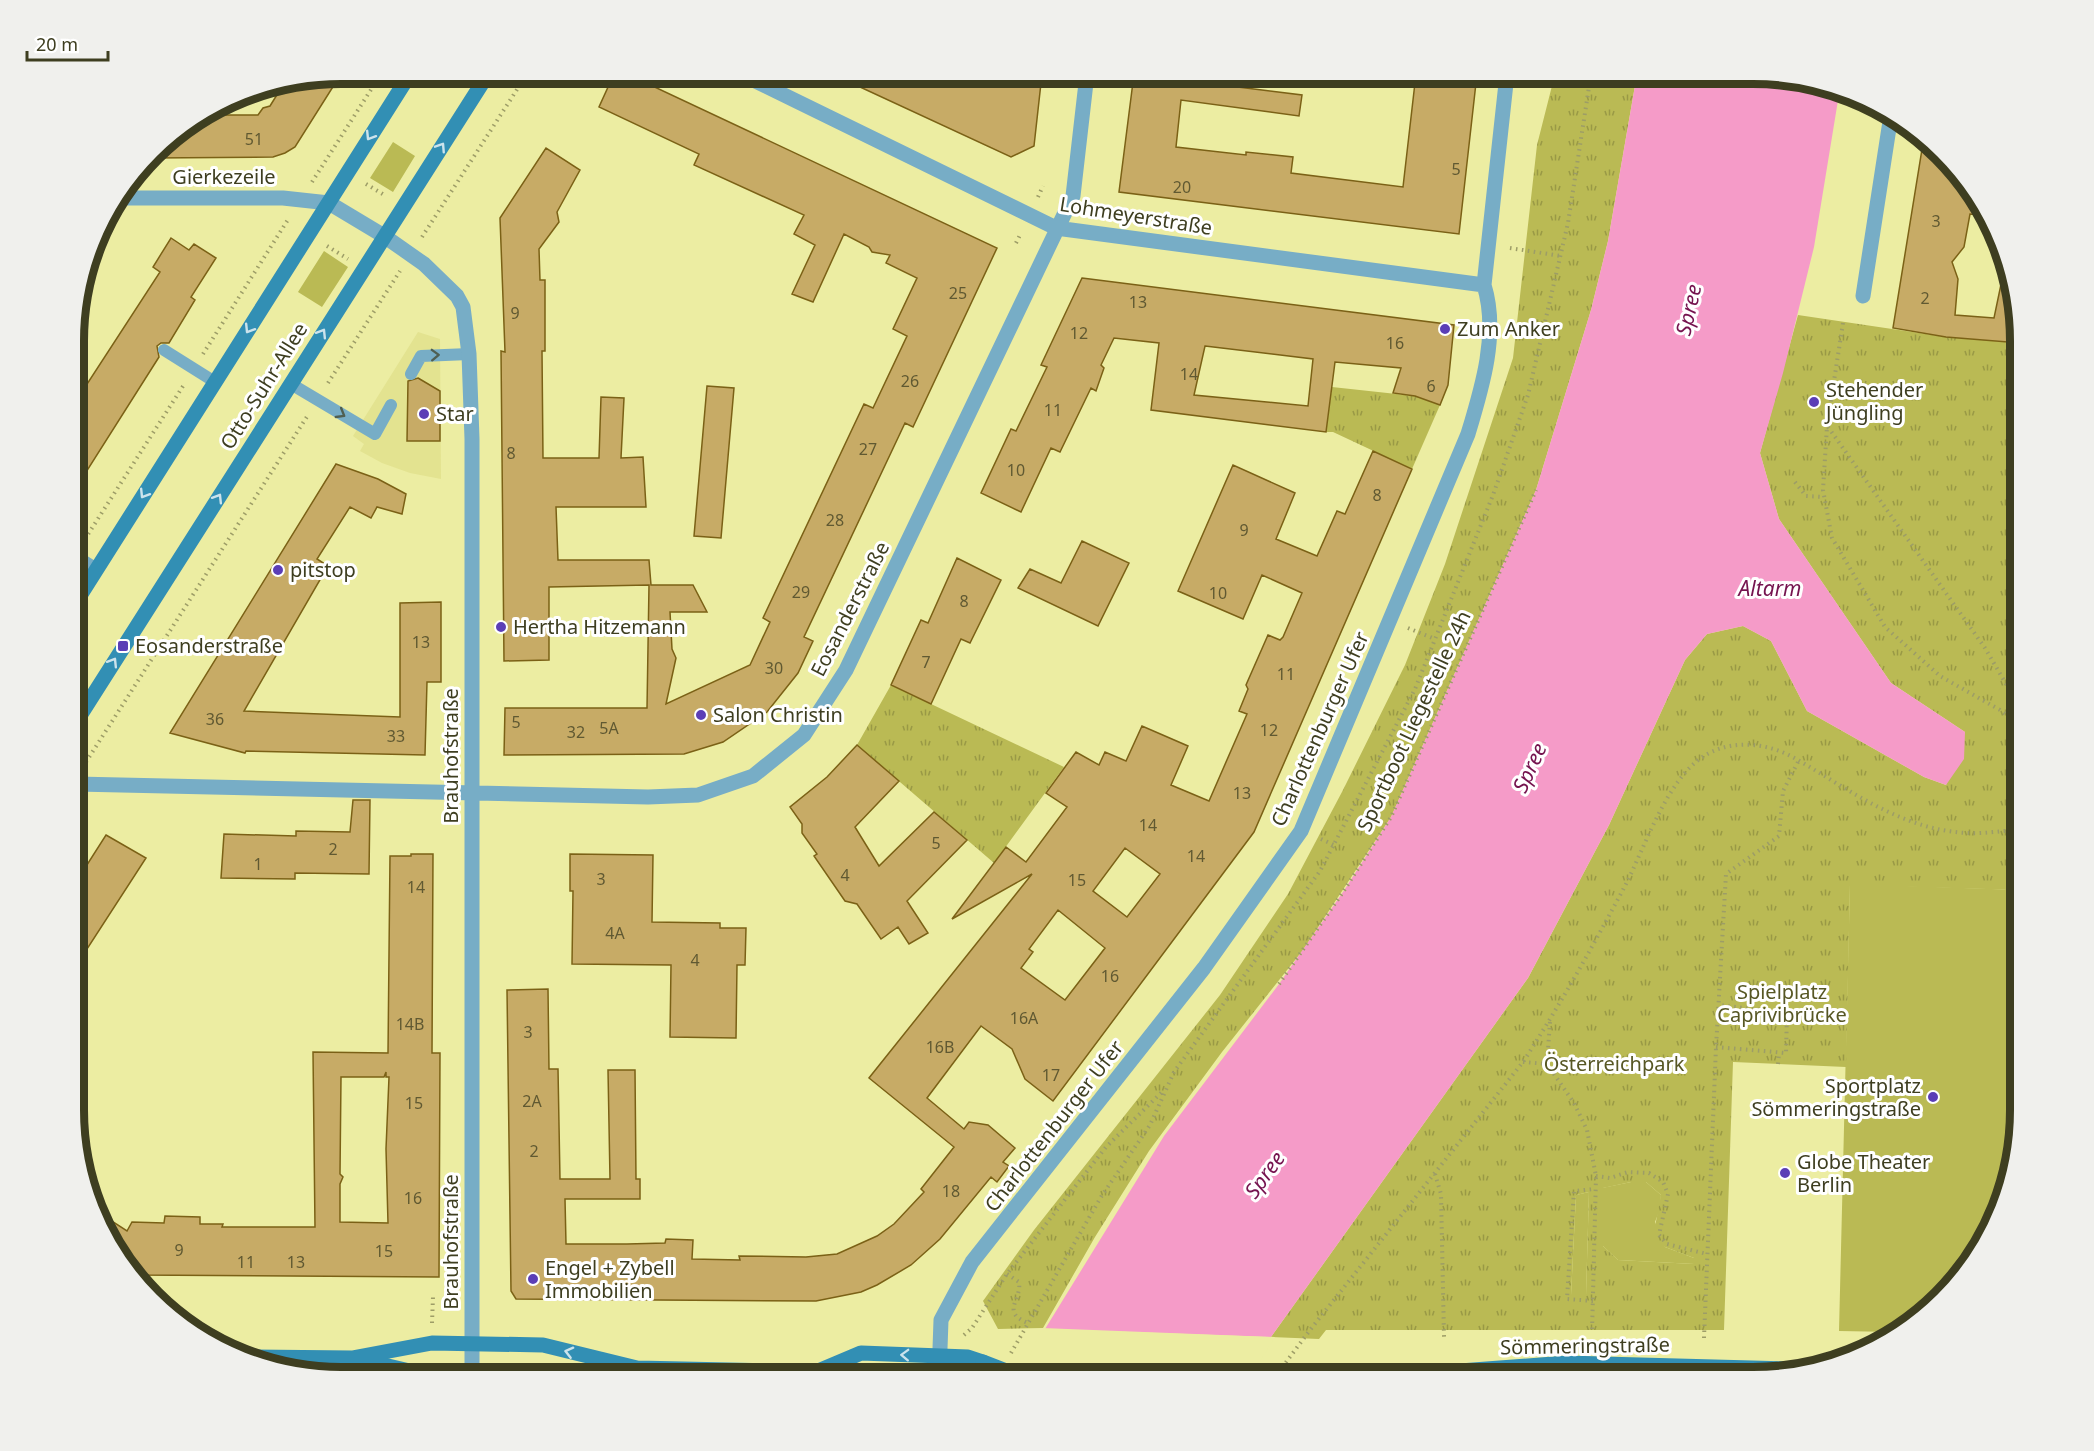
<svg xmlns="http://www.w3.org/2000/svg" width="2094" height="1451" viewBox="0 0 2094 1451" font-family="'Noto Sans',sans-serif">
	<defs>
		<pattern id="park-tufts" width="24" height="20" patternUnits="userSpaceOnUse" patternTransform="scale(1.5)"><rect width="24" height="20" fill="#baba54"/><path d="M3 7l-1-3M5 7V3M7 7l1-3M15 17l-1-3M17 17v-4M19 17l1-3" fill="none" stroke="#999945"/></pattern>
	</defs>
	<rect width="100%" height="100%" fill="#eceda2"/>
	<path fill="#e3e390" d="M418 332 440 339 441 479 410 473 382 463 360 451 364 444 353 436Z"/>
	<path fill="#baba54" d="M393 142 415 156 393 192 370 178Z
		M324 251 348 267 322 307 298 292Z
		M1850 884 2020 890V1128L2006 1197 1966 1273 1894 1332 1839 1331Z
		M1631 1182H1646L1661 1195 1660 1209 1655 1222 1665 1247 1694 1258V1264L1618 1260 1603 1246 1602 1188Z
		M1589 1192 1586 1296 1571 1295 1576 1195Z
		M1589 1372 1692 1374V1377H1485Z"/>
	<path fill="url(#park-tufts)" fill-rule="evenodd" d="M1555 74H1637L1608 241 1591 310 1536 490 1391 817 1303 950 1222 1052 1149 1151 1095 1237 1043 1328 998 1329 983 1301 1034 1230 1220 995 1288 894 1343 790 1405 665 1445 564 1513 358 1537 145Z
		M1798 315 1946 337 2020 343V890L1850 885 1846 1067 1733 1062 1724 1330H1326L1319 1339 1271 1337 1528 978 1609 825 1685 660 1707 634 1743 626 1771 641 1807 711 1924 777 1946 785 1965 732 1891 683 1779 519 1760 453ZM1631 1182H1646L1661 1195 1653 1237 1665 1247 1694 1258V1264L1618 1260 1603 1246V1188ZM1589 1192 1586 1295H1571L1576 1195Z
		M1332 387 1415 396 1440 405 1412 469 1333 432H1326Z
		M891 685 1064 767 994 863 857 745Z"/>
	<path fill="#f59bc8" d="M1637 74H1771L1840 88 1814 247 1783 373 1760 453 1779 519 1891 683 1965 732 1964 759 1946 785 1924 777 1807 711 1771 641 1743 626 1707 634 1685 660 1609 825 1528 978 1271 1337 1045 1329 1164 1136 1279 984 1343 892 1391 817 1536 490 1591 310 1608 241Z"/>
	<path fill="#eceda2" d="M1042 1328 1275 1337 1250 1377H1020Z"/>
	<path fill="#c7ab66" stroke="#7b6116" stroke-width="1.5" fill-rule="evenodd" d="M341 74 295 147 285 153 273 157 151 158 164 140 226 101V115H258L263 108 270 106 283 85Z
		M614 74H627L997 248 913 427 905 423 804 637 813 641 798 673 767 712 723 742 684 754 504 755 505 708H647L649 585 549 587V660L504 661 501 351 505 352 500 218 546 148 580 170 557 212 559 222 539 249 540 280H545V351H542L543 458H599L601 397 624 398 621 458 643 457 646 507H556L558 560H649L651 585H693L707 612H670L672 649 676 658 666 704 750 665 770 622 763 618 864 404 873 408 907 336 893 329 917 278 886 263 890 255 872 252 869 247 844 234 813 302 792 294 815 245 794 234 804 215 694 165 699 154 599 107Z
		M832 74H965L990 86 991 74H1042L1034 146 1011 157Z
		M1134 74H1215L1214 84 1302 95 1299 116 1181 100 1176 147 1246 155V152L1293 157 1291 173 1403 187 1416 74H1477L1459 234 1119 192Z
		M1924 137 1985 207 1988 216 1970 214 1964 247 1952 262 1958 279 1955 315 1994 318 2004 270 2020 323V343L1946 337 1893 328Z
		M171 238 189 250 194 244 216 258 191 297 195 300 169 343H161L157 346 159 357 76 488V401L160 272 153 267Z
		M1082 278 1454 325 1448 385 1440 405 1415 396 1393 393 1401 368 1335 362 1326 432 1151 410 1159 343 1114 338 1101 365 1104 368 1096 391 1091 388 1060 452 1051 448 1021 512 981 493 1011 429 1016 431 1047 367 1041 365ZM1205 346 1313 359 1308 406 1194 395Z
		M418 378 440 391V441H407L408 381Z
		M707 386 734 388 721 538 694 536Z
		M1373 451 1412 469 1254 832 1053 1101 1025 1079 1012 1049 981 1026 927 1098 964 1129 969 1122 988 1125 1015 1148 1003 1162 1009 1166 997 1182 991 1177 940 1239 911 1265 877 1285 861 1292 816 1301 516 1299 511 1291 507 990 548 989 549 1069H558L560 1179H610L608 1070H635L636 1179H640V1199H565L566 1244H627L665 1243 666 1239 693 1240 692 1259 740 1260 739 1256 806 1257 837 1254 877 1236 894 1224 924 1192 921 1189 954 1147 869 1078 1032 874 952 919 1006 847 1026 862 1067 807 1046 793 1076 752 1099 765 1105 752 1126 761 1142 726 1188 746 1171 785 1209 801 1247 714 1239 711 1248 689 1246 685 1268 635 1280 640 1283 637 1302 593 1262 575 1243 619 1178 591 1233 465 1295 493 1276 539 1317 556 1337 511 1345 514ZM1125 848 1160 874 1127 917 1093 891ZM1058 910 1105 948 1065 1000 1021 968 1033 952 1029 949Z
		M336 464 378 479 406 494 402 514 377 507 371 518 350 507 317 559 328 566 244 711 400 717V603L441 602V682H427L425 755 246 751 245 753 170 733Z
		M1082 541 1129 563 1098 626 1018 588 1030 569 1061 583Z
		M957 558 1001 580 970 643 961 639 931 704 891 685 921 620 928 623Z
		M857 745 899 781 855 827 879 866 934 812 967 840 907 901 928 933 909 944 898 927 881 939 857 904 845 901 814 856 817 854 802 833V824L790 807 827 777Z
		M353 800H370L369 874 295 873V879L221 878 224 834 296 836V831L350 832Z
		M106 835 146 858 76 966V882Z
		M411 854H433L432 1053H440L439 1277 136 1275 109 1244 98 1212 127 1231 132 1222 164 1223 165 1216 200 1217V1224H223L222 1227H315L313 1052 388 1053 390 856H411ZM386 1072V1077H389L386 1149 388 1223 340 1222V1184L343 1177 340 1174 341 1077H384Z
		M570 854 653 855 652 922 720 923V928H746L745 965H737L736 1038 670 1037 671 965 572 964 573 891H570Z"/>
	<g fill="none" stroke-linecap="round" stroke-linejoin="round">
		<path stroke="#9d9d67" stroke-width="4" stroke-dasharray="1.5 4.5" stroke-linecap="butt" d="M312 182 381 74
			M366 184 386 196
			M1038 197 1043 186
			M422 237 527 74
			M1016 243 1021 233
			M327 246 348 259
			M1510 248 1561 256
			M1843 323 1827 426 1823 490 1832 538 1885 627 1940 676 2000 710 2016 722 2020 731
			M203 354 289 218
			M328 383 400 271
			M1828 427 1985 648 2016 701V721
			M1795 482 1806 496 1824 497
			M85 539 185 383
			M1408 628 1435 639
			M86 762 308 415
			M1321 839 1334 845
			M1279 984 1343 892 1391 817 1536 490
			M1550 1022 1547 1064 1574 1103 1587 1130 1596 1176 1592 1333
			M1716 1047 1786 1053 1787 1013 1719 1005
			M1523 1062 1547 1064
			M1778 1064 1779 1053
			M1435 1174 1441 1194 1444 1337
			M1596 1176 1610 1178 1628 1172 1649 1173 1663 1182 1668 1194 1659 1235 1667 1244 1707 1254
			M1007 1274 1019 1282C1022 1300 1000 1312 1028 1323
			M1593 1301 1567 1299 1574 1191 1595 1189
			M432 1323 433 1297
			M964 1335 972 1328 1007 1274 1106 1147 1164 1090
			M1704 1338 1716 1047 1726 874 1779 836 1783 791 1799 760
			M1011 1353 1101 1197 1150 1125 1174 1072 1320 871 1415 689 1493 495 1528 395 1568 223 1591 74
			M1275 1377 1310 1330 1523 1062C1560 1005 1593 946 1625 886 1645 847 1667 779 1704 756 1733 738 1770 743 1798 760 1851 791 1903 830 1967 833 1983 834 2000 831 2016 830L2020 769"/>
		<path stroke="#77adc6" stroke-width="12" d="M164 350 215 382
			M411 374 421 356 469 354
			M291 384 375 434 391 405
			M76 556 97 569"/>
		<path stroke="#77adc6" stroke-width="15" d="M741 74 1056 228 1484 285
			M119 198H283L329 203 384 236 424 264 457 296 463 307 469 354 472 439V1377
			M1863 296 1891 115
			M76 784 648 797 698 795 753 776 804 735 846 670 1073 196 1087 74
			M939 1377 941 1320 972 1262 1204 968 1301 831 1468 434C1482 388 1499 333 1484 285L1507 74"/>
		<path stroke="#328fb4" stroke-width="15" d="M76 602 410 74
			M76 722 488 74
			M244 1357 352 1358 432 1343 543 1345 637 1368
			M358 1359 431 1376 460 1377
			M816 1372 861 1353 968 1357 983 1362
			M566 1377 637 1368 816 1372 828 1377
			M1015 1377H1059
			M1380 1377 1566 1363 1792 1369"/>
		<path stroke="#328fb4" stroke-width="15" d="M983 1362 1019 1376"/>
	</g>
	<defs><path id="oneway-chevron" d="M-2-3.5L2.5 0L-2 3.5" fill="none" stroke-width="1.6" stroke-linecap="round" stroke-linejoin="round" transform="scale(1.5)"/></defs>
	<g stroke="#cce3ec">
		<use href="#oneway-chevron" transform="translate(370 136) rotate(122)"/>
		<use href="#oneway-chevron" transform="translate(441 147) rotate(-57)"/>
		<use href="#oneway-chevron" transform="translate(249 329) rotate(122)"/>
		<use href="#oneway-chevron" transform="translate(322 333) rotate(-58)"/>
		<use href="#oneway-chevron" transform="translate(144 494) rotate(122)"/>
		<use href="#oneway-chevron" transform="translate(218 498) rotate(-58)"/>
		<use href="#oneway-chevron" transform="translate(113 662) rotate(-58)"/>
		<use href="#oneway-chevron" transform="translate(569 1352) rotate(-166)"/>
		<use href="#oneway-chevron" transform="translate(905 1355) rotate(-178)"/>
	</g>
	<g stroke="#4f5f52">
		<use href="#oneway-chevron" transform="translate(435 355) rotate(-2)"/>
		<use href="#oneway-chevron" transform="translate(341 414) rotate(31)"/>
	</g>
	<g fill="#5b3eb6" stroke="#fff" stroke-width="2">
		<circle cx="1445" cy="329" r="6"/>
		<circle cx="1814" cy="402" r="6"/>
		<circle cx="424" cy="414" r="6"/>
		<circle cx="278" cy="570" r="6"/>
		<circle cx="501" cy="627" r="6"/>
		<rect x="117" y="640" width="12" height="12" rx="3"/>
		<circle cx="701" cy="715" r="6"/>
		<circle cx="1933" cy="1097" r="6"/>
		<circle cx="1785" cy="1173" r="6"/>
		<circle cx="533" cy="1279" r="6"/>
	</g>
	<g text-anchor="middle" stroke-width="6" stroke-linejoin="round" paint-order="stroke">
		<g font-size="16" fill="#605932">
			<text x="254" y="145">51</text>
			<text x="1456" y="175">5</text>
			<text x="1182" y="193">20</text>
			<text x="1936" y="227">3</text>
			<text x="958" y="299">25</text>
			<text x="1925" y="304">2</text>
			<text x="1138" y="308">13</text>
			<text x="515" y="319">9</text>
			<text x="1079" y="339">12</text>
			<text x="1395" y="349">16</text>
			<text x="1189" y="380">14</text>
			<text x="910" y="387">26</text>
			<text x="1431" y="392">6</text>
			<text x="1053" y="416">11</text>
			<text x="868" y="455">27</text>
			<text x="511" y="459">8</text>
			<text x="1016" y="476">10</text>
			<text x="1377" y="501">8</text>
			<text x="835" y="526">28</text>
			<text x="1244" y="536">9</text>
			<text x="801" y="598">29</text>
			<text x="1218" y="599">10</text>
			<text x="964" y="607">8</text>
			<text x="421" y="648">13</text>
			<text x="926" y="668">7</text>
			<text x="774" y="674">30</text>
			<text x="1286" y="680">11</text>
			<text x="215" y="725">36</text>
			<text x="516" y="728">5</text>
			<text x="609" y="734">5A</text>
			<text x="1269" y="736">12</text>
			<text x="576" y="738">32</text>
			<text x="396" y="742">33</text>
			<text x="1242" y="799">13</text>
			<text x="1148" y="831">14</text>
			<text x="936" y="849">5</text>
			<text x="333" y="855">2</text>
			<text x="1196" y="862">14</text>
			<text x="258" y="870">1</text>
			<text x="845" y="881">4</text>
			<text x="601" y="885">3</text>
			<text x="1077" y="886">15</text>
			<text x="416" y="893">14</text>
			<text x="615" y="939">4A</text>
			<text x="695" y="966">4</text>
			<text x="1110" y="982">16</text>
			<text x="1024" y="1024">16A</text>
			<text x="410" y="1030">14B</text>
			<text x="528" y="1038">3</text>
			<text x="940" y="1053">16B</text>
			<text x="1051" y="1081">17</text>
			<text x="532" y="1107">2A</text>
			<text x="414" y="1109">15</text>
			<text x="534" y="1157">2</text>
			<text x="951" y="1197">18</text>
			<text x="413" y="1204">16</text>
			<text x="179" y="1256">9</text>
			<text x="384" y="1257">15</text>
			<text x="246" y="1268">11</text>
			<text x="296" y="1268">13</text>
		</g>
		<g font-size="20" fill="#3e3e20" stroke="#fff">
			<text x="224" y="184">Gierkezeile</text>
			<text transform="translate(1136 216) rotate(9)" y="7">Lohmeyerstraße</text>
			<text transform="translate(264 386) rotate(-58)" y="7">Otto-Suhr-Allee</text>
			<text transform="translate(850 609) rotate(-63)" y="7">Eosanderstraße</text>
			<text transform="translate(1414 721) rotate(-65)" y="7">Sportboot Liegestelle 24h</text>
			<text transform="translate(1320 729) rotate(-66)" y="7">Charlottenburger Ufer</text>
			<text transform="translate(451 756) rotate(-90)" y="7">Brauhofstraße</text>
			<text transform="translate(1054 1126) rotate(-52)" y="7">Charlottenburger Ufer</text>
			<text transform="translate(451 1242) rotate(-90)" y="7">Brauhofstraße</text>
			<text transform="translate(1585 1346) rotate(-1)" y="7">Sömmeringstraße</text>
		</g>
		<g font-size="20" fill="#3e3e20" stroke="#fff" text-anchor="start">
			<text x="1457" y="336">Zum Anker</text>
			<text x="1826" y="397">Stehender<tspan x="1826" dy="23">Jüngling</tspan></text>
			<text x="436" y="421">Star</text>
			<text x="290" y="577">pitstop</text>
			<text x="513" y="634">Hertha Hitzemann</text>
			<text x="135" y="653">Eosanderstraße</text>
			<text x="713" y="722">Salon Christin</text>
			<text x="1921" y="1093" text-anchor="end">Sportplatz<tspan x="1921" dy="23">Sömmeringstraße</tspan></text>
			<text x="1797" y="1169">Globe Theater<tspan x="1797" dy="23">Berlin</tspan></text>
			<text x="545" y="1275">Engel + Zybell<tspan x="545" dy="23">Immobilien</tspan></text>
		</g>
		<g font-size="20" fill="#575724" stroke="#fff">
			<text x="1782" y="999">Spielplatz<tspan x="1782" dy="23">Caprivibrücke</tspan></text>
			<text x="1614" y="1071">Österreichpark</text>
		</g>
		<g font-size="21" font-style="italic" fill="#75134f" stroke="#fff">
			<text transform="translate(1689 310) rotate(-77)" y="7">Spree</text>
			<text x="1770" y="596">Altarm</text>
			<text transform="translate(1530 768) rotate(-65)" y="7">Spree</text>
			<text transform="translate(1265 1175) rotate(-54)" y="7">Spree</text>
		</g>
	</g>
	<path d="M0 0H2094V1451H0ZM341 84H1753A257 257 0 0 1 2010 341V1110A257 257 0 0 1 1753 1367H341A257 257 0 0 1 84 1110V341A257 257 0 0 1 341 84Z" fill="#f0f0ed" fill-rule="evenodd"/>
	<path fill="none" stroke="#3e3e20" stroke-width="8" d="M341 84H1753A257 257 0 0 1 2010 341V1110A257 257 0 0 1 1753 1367H341A257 257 0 0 1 84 1110V341A257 257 0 0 1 341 84Z"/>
	<path d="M27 51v9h81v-9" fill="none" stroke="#3e3e20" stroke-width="3"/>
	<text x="36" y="51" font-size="18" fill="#3e3e20" stroke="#ffffff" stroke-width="4.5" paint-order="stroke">20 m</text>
</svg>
